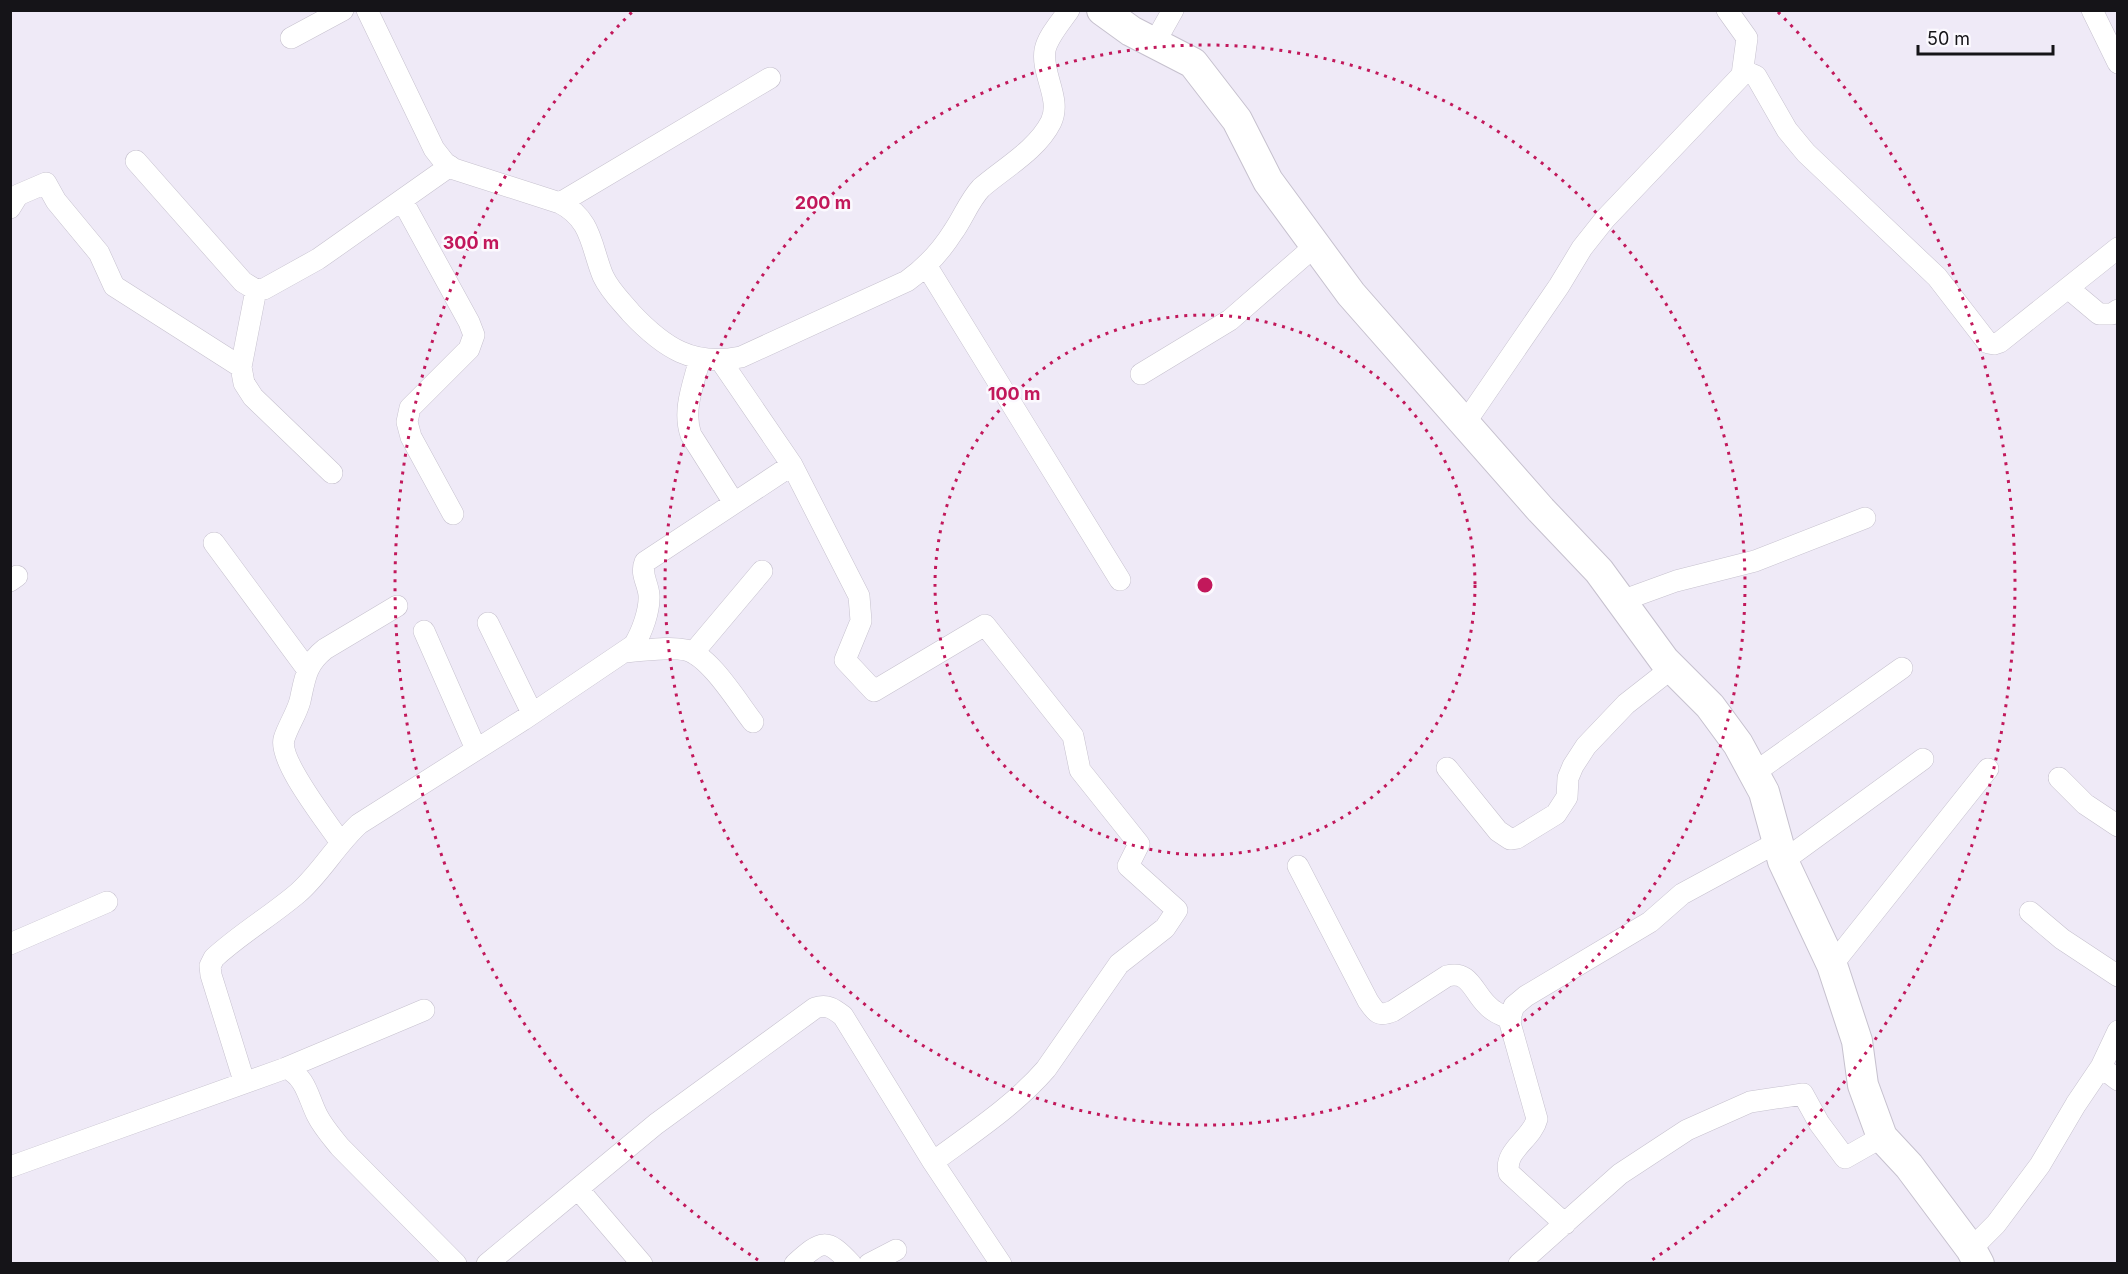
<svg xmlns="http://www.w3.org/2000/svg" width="2128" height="1274" viewBox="0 0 2128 1274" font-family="Inter,sans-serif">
	<rect width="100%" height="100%" fill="#efeaf7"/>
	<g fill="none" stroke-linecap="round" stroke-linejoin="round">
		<defs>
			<path id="street" d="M367 10 434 149 445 163 454 169 560 203C592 219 591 247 603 276 610 291 621 301 631 313 664 348 693 367 741 357L907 281C925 268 941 251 953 232 963 218 969 201 981 188 1004 168 1037 150 1051 122 1062 99 1041 74 1045 50 1048 36 1061 22 1069 10
				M1727 10 1747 38 1742 75
				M2092 10 2118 63
				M291 38 343 10
				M1155 42 1173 10
				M136 161 243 282 256 290 264 289 318 259 450 166
				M402 200 469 322 474 335 469 349 410 408 407 422 411 437 453 514
				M560 203 770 78
				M10 208 18 195 46 183 56 201 99 253 114 286 241 367
				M926 265 1120 580
				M2068 288 2099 314H2112L2118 310
				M256 290 241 367 244 383 253 397 332 473
				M700 358C694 383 682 410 691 435L734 503
				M721 361 792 465 859 596 861 621 845 660 874 691 985 625 1073 736 1080 770 1139 844 1128 866 1177 910 1165 928 1119 964 1046 1069C1014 1106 972 1133 933 1162
				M1141 374 1230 320 1315 246
				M1465 423 1559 286 1582 248 1605 219 1742 75 1747 72 1756 76 1787 130 1806 153 1937 277 1988 343 1994 344 2000 342 2118 248
				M214 543 307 669
				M10 581 17 576
				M1621 601 1676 581 1755 561 1865 518
				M488 623 532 713
				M424 631 476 749
				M625 652C644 651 667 646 686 650 710 656 738 703 753 722
				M693 653 762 571
				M1447 768 1498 831 1510 839 1517 838 1556 814 1567 797 1568 778 1573 766 1586 746 1626 704 1672 668
				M1754 773 1902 668
				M2059 778 2085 804 2118 826
				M341 843C328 823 278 761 284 739 288 726 296 715 300 701 305 678 306 664 325 649L397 606
				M1783 861 1923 759
				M1298 866 1368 1001C1376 1013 1379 1017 1393 1011L1447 976C1469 970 1473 991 1486 1004 1493 1012 1501 1015 1511 1019
				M2030 912 2062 939 2118 976
				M10 944 107 902
				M1832 965 1988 769
				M2101 1067 2118 1080
				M286 1068 424 1010
				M244 1081 211 975 210 966 214 958C240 934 271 916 298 893 321 873 336 845 359 824L523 720 634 645C642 632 650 610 649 595 648 583 640 574 645 562L792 465
				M10 1167 286 1068C306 1077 308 1097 317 1115 323 1127 332 1137 340 1147L456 1264
				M578 1189 642 1264
				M1565 1224 1509 1173C1503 1151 1532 1139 1537 1119L1510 1023 1511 1015 1514 1006 1526 996 1650 922 1682 894 1778 842
				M1971 1249 1996 1224 2040 1165 2076 1104 2101 1067 2118 1031
				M487 1264 656 1124 815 1008C828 1004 834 1009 843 1016L933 1162 1001 1264
				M795 1264C822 1240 826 1237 851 1264
				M869 1264 896 1250
				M1519 1264 1620 1174 1687 1130 1750 1102 1803 1094 1819 1123 1845 1158 1882 1137"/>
			<path id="secondary" d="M1102 10 1131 31 1193 63 1237 120 1268 181 1351 294 1541 510 1599 571 1664 660 1710 706 1738 744 1764 792 1783 861 1832 965 1857 1041 1863 1085 1882 1137 1909 1166 1971 1249 1979 1264"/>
		</defs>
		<use href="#street" stroke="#c6c1ce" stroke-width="22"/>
		<use href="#secondary" stroke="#c6c1ce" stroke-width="32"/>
		<use href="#street" stroke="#fff" stroke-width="21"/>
		<use href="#secondary" stroke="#fff" stroke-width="30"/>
	</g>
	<g fill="none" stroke="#c2185b" stroke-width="3" stroke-dasharray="3 6">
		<circle cx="1205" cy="585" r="270"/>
		<circle cx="1205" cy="585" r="540"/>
		<path d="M758 1260A810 810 0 0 1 632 12M1778 12A810 810 0 0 1 1652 1260"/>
	</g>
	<circle cx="1205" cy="585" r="9" fill="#c2185b" stroke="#fbf9fe" stroke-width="3"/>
	<g font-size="18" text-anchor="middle" font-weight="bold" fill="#c2185b" stroke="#fbf9fe" stroke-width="5" stroke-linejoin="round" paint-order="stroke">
		<text x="823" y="209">200 m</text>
		<text x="471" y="249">300 m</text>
		<text x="1014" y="400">100 m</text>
	</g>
	<rect width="2128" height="1274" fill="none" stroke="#151418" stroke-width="24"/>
	<path d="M1918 45v9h135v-9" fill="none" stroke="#151418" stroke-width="3"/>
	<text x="1927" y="45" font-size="18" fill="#151418" stroke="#fbf9fe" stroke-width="4.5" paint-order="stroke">50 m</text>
</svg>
